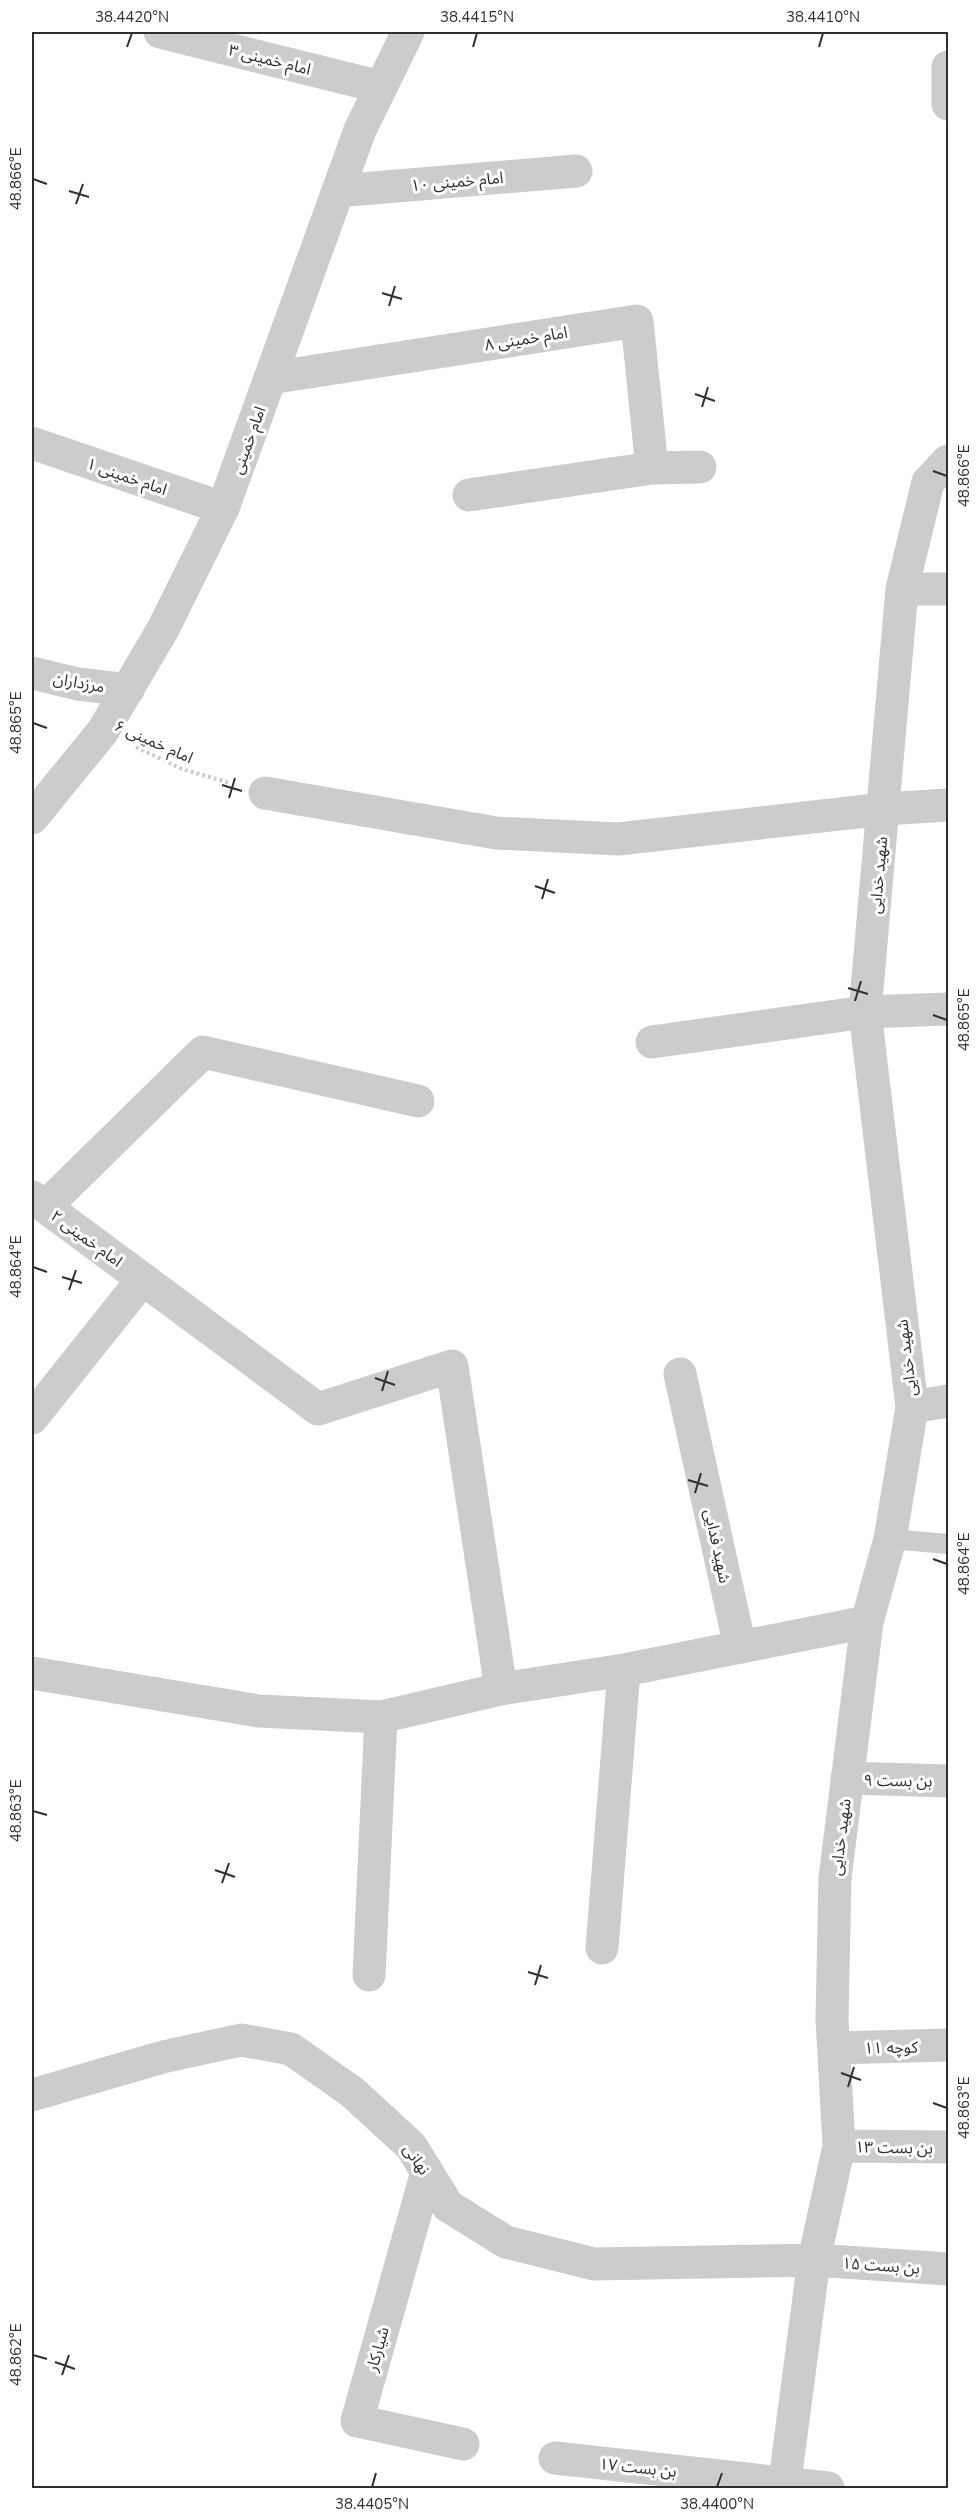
<svg xmlns="http://www.w3.org/2000/svg" width="980" height="2520" viewBox="0 0 980 2520" font-family="'Nunito Sans','Noto Sans Arabic',sans-serif">
	<rect width="100%" height="100%" fill="#fff"/>
	<g fill="none" stroke-linecap="round" stroke-linejoin="round">
		<path stroke="#ccc" stroke-width="4" stroke-dasharray="3 3" stroke-linecap="butt" d="M136 747 182 769 230 783"/>
		<path stroke="#ccc" stroke-width="20" d="M890 1539 948 1544"/>
		<path stroke="#ccc" stroke-width="33" d="M160 32 381 87
			M948 67V104
			M338 191 576 171
			M270 378 637 321 652 468
			M32 443 223 508
			M469 495 652 468 700 467
			M902 589H948
			M265 793 496 833 618 839 884 809 948 805
			M652 1042 865 1012 948 1009
			M32 1197 318 1409 452 1366 501 1689
			M45 1207 203 1052 418 1101
			M680 1374 740 1647
			M912 1407 948 1401
			M32 1418 143 1279
			M32 1673 259 1711 381 1717 501 1689 624 1670 867 1622
			M847 1778 948 1781
			M602 1948 624 1670
			M369 1975 381 1717
			M834 2048 948 2045
			M32 2095 163 2057 241 2040 291 2049 352 2092 411 2146 448 2206 506 2242 594 2264 814 2260 948 2269
			M839 2146 948 2147
			M427 2172 357 2421 463 2444
			M555 2458 828 2488
			M784 2488 814 2260 839 2146 832 2019 835 1878 867 1622 890 1539 912 1407 865 1012 902 589 928 482 948 461"/>
		<path stroke="#ccc" stroke-width="33" d="M32 673 78 684 128 690
			M32 818 103 731 163 629 223 508 360 130 408 32"/>
	</g>
	<path fill="none" stroke="#2f2f2f" stroke-width="2" d="M127 47 132 33M473 47 477 33M819 47 823 33M33 179 47 184M69 191 89 197M76 204 83 184M382 293 402 299M389 306 395 286M695 394 715 401M702 407 708 387M933 471 947 476M33 723 47 728M222 785 242 791M229 798 235 778M535 886 555 893M542 899 548 879M848 988 868 994M855 1001 861 981M933 1015 947 1020M33 1267 47 1272M62 1277 82 1283M69 1290 76 1270M375 1378 395 1385M382 1391 388 1371M688 1480 708 1486M695 1493 701 1473M933 1559 947 1564M33 1811 47 1815M215 1870 235 1877M222 1883 229 1863M528 1972 548 1978M535 1985 541 1965M841 2073 861 2080M848 2087 854 2067M933 2103 947 2108M33 2355 47 2359M55 2362 75 2369M62 2375 69 2355M372 2487 376 2473M717 2487 722 2473"/>
	<g text-anchor="middle" stroke-width="6" stroke-linejoin="round" paint-order="stroke">
		<g font-size="16" fill="#2f2f2f" stroke="#fff">
			<text transform="translate(270 59) rotate(14)" y="6">امام خمینی ۳</text>
			<text transform="translate(457 181) rotate(-5)" y="6">امام خمینی ۱۰</text>
			<text transform="translate(526 338) rotate(-9)" y="6">امام خمینی ۸</text>
			<text transform="translate(248 440) rotate(-70)" y="6">امام خمینی</text>
			<text transform="translate(127 476) rotate(19)" y="6">امام خمینی ۱</text>
			<text transform="translate(79 682) rotate(10)" y="6">مرزداران</text>
			<text transform="translate(154 741) rotate(24)" y="6">امام خمینی ۶</text>
			<text transform="translate(878 875) rotate(-85)" y="6">شهید خدایی</text>
			<text transform="translate(87 1238) rotate(36)" y="6">امام خمینی ۲</text>
			<text transform="translate(906 1358) rotate(-97)" y="6">شهید خدایی</text>
			<text transform="translate(718 1546) rotate(78)" y="6">شهید فدایی</text>
			<text transform="translate(898 1780) rotate(1)" y="6">بن بست ۹</text>
			<text transform="translate(840 1837) rotate(-83)" y="6">شهید خدایی</text>
			<text transform="translate(891 2047) rotate(-1)" y="6">کوچه ۱۱</text>
			<text transform="translate(894 2147) rotate(1)" y="6">بن بست ۱۳</text>
			<text transform="translate(417 2159) rotate(55)" y="6">نهانی</text>
			<text transform="translate(881 2265) rotate(4)" y="6">بن بست ۱۵</text>
			<text transform="translate(377 2349) rotate(-74)" y="6">شیارکار</text>
			<text transform="translate(638 2467) rotate(6)" y="6">بن بست ۱۷</text>
		</g>
	</g>
	<rect width="980" height="2520" fill="none" stroke="#ffffff" stroke-width="66"/>
	<rect x="33" y="33" width="914" height="2454" fill="none" stroke="#2f2f2f" stroke-width="2"/>
	<g font-size="15" text-anchor="middle" fill="#2f2f2f">
		<text x="132" y="22">38.4420°N</text>
		<text x="477" y="22">38.4415°N</text>
		<text x="823" y="22">38.4410°N</text>
		<text transform="translate(16 179) rotate(-90)" y="5">48.866°E</text>
		<text transform="translate(964 476) rotate(-90)" y="5">48.866°E</text>
		<text transform="translate(16 723) rotate(-90)" y="5">48.865°E</text>
		<text transform="translate(964 1020) rotate(-90)" y="5">48.865°E</text>
		<text transform="translate(16 1267) rotate(-90)" y="5">48.864°E</text>
		<text transform="translate(964 1564) rotate(-90)" y="5">48.864°E</text>
		<text transform="translate(16 1811) rotate(-90)" y="5">48.863°E</text>
		<text transform="translate(964 2108) rotate(-90)" y="5">48.863°E</text>
		<text transform="translate(16 2355) rotate(-90)" y="5">48.862°E</text>
		<text x="372" y="2509">38.4405°N</text>
		<text x="717" y="2509">38.4400°N</text>
	</g>
</svg>
